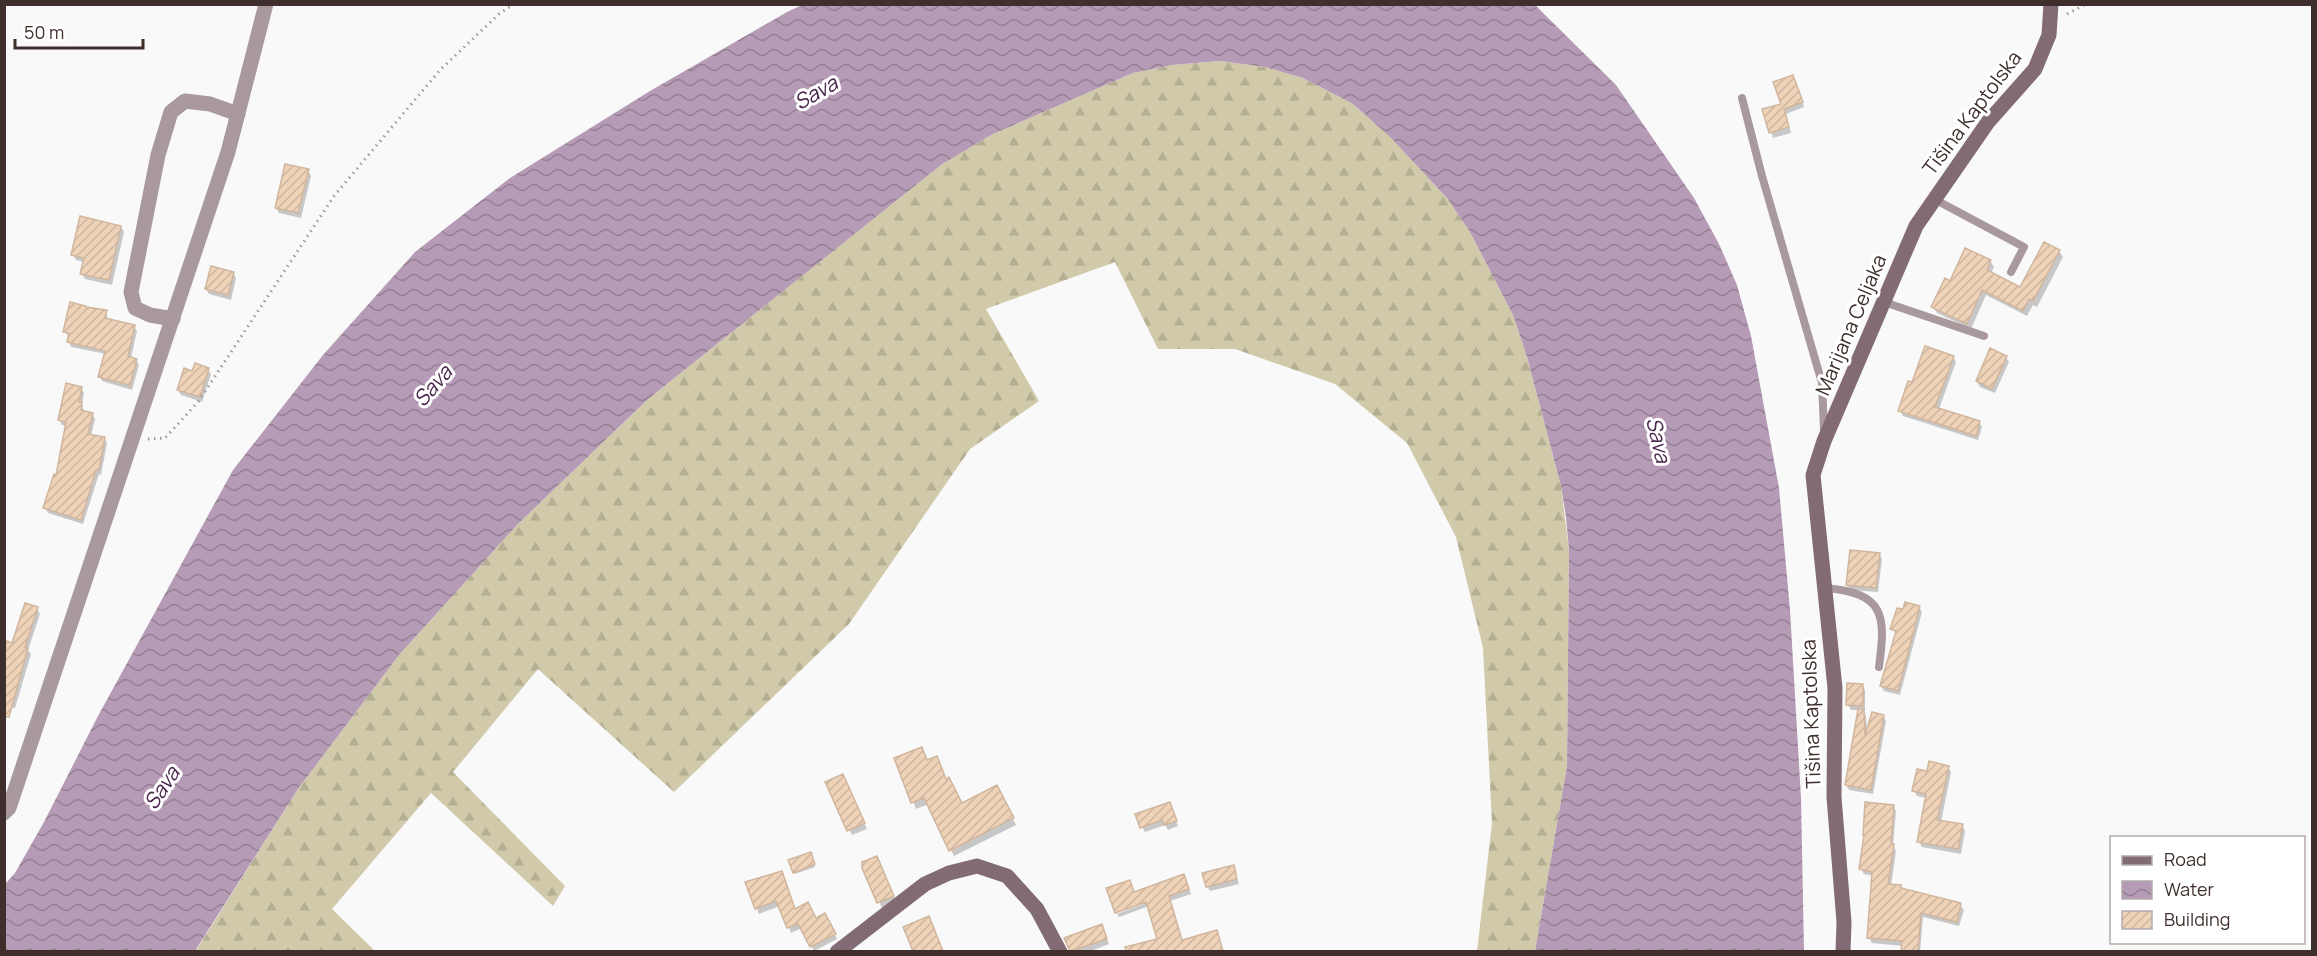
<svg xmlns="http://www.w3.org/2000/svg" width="2317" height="956" viewBox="0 0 2317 956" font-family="Manrope,sans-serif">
	<defs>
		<pattern id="forest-firs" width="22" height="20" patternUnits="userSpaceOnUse" patternTransform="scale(1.5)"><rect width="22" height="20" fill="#d1caaa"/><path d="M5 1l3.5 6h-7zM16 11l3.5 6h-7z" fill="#b4ae92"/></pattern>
		<pattern id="water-waves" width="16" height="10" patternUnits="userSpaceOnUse" patternTransform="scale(1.5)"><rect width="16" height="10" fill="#b59bb5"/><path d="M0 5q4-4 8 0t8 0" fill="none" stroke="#957f93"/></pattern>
		<pattern id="building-hatch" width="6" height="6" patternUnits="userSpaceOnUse" patternTransform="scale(1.5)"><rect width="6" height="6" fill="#efd3b9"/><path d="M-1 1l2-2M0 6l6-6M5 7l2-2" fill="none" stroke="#ceb59f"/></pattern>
	</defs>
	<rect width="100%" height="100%" fill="#f9f9f9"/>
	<path fill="url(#forest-firs)" d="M1220 61 1265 67 1303 78 1353 104 1390 137 1447 198 1470 232 1513 315 1527 357 1561 486 1569 550 1567 766 1535 951H1477L1492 823 1483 648 1456 537 1407 443 1335 384 1235 349H1158L1115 262 986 309 1039 401 970 449 849 624 674 792 538 669 453 772 565 886 553 906 431 793 332 909 375 951 195 952 298 789 399 655 518 524 647 400 941 165 991 135 1133 73 1172 65Z"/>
	<path fill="url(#water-waves)" d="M804 4H1534L1616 85 1694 198 1719 244 1737 285 1751 336 1779 488 1790 610 1801 798 1804 951H1535L1567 766 1569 550 1566 517 1561 486 1527 357 1513 315 1470 232 1447 198 1390 137 1353 104 1303 78 1265 67 1220 61 1172 65 1133 73 991 135 941 165 647 400 518 524 399 655 298 789 195 951H5V884L15 873 44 822 98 716 233 470 323 355 415 252 510 178 650 91 787 12Z"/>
	<path fill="#0003" d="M1795 82 1804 107 1786 114 1791 133 1773 138 1764 110 1783 105Z
		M308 170 311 176 301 218 279 213 276 208Z
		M121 227 124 232 112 285 85 279 82 274 84 262 76 260 73 255Z
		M2059 251 2063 257 2037 307 2033 305 2027 316 1986 295 1971 329 1937 313 1933 307 1951 283 1990 261 1994 267 1991 274 2021 289Z
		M233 273 236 278 231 300 209 294 206 289Z
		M85 307 106 312 108 320 134 326 137 331 131 358 136 360 139 365 132 390 102 381 100 376 106 354 71 347 69 342 70 337 64 332Z
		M1953 357 1956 362 1939 409 1979 422 1982 427 1978 440 1903 416 1900 411 1913 384Z
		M2006 357 2009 362 1995 393 1980 387 1977 381Z
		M208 369 211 374 202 402 181 395 178 390Z
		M81 388 84 393 82 404 84 412 92 414 95 419 91 436 104 438 107 443 101 475 99 474 83 524 48 513 45 508 57 477 67 426 62 425 59 420Z
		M1879 554 1882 559 1878 592 1850 590 1847 584Z
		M1919 607 1922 612 1900 695 1884 691 1881 686 1897 634 1892 629 1904 611Z
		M37 609 40 614 28 650 31 654 15 708 4 706 13 645Z
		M1862 685 1865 690V710H1863L1866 716 1867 732 1883 716 1886 721 1873 794 1849 790 1846 785 1859 710H1851L1848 705Z
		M896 759 927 762 946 781 962 804 1000 793 1016 825 954 856 929 804 916 809Z
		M1948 767 1951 772 1941 822 1962 825 1965 831 1961 854 1922 847 1919 842 1927 798 1917 796 1914 791 1928 773Z
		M845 781 867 829 852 835 827 782Z
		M1170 804 1178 826 1168 830 1165 825 1145 832 1142 827Z
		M1893 806 1896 811 1893 846 1896 851 1891 886 1960 905 1964 910 1959 926 1923 917 1920 952H1903V946L1872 943 1869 938 1874 876 1864 874 1861 869Z
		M810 854 815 867 795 874 790 861Z
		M879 863 896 901 882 908 863 868Z
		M1233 867 1239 884 1210 891 1207 886Z
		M781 872 796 910 816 920 825 915 837 939 814 951 802 928 791 933 780 906 759 914 747 883Z
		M1184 876 1191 894 1170 901 1182 942 1216 931 1224 952H1127L1126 948 1159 940 1149 906 1119 917 1117 914 1154 900 1134 893Z
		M1101 926 1109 944 1088 952H1071L1066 939Z"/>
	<path fill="url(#building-hatch)" stroke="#d1b69e" stroke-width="1.5" d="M1793 75 1803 102 1784 109 1789 127 1769 133 1762 109 1781 104 1773 82Z
		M285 164 309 169 298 213 275 208Z
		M80 216 121 226 109 280 80 274 84 258 71 255Z
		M2044 242 2060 250 2033 301 2029 299 2023 311 1982 290 1967 324 1931 307 1945 278 1950 281 1965 248 1991 260 1987 270 2020 287Z
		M211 266 234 272 228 295 205 289Z
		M70 302 86 306V307L107 310 105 318 135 325 128 356 137 359 130 385 98 377 105 351 67 342 69 333 63 332Z
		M1925 346 1954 356 1935 407 1980 421 1976 436 1898 411 1908 381 1912 382Z
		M1990 348 2007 356 1992 389 1976 381Z
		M195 363 209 368 200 397 177 390 184 368 192 371Z
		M66 383 82 387 79 402H82L81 410 93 413 88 434 105 437 99 470H96L81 520 43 508 54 474 56 475 66 422 58 420Z
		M1850 550 1880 553 1876 588 1846 585Z
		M1905 602 1920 606 1898 691 1880 686 1896 631 1890 629 1897 608 1903 609Z
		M25 603 38 607 25 647 28 648 9 717H4V649L7 641 12 643Z
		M1847 683 1863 684V706L1846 705Z
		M1858 709H1864L1865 735 1872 712 1884 715 1871 790 1845 785Z
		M922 747 927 760 937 756 946 779 949 777 962 803 997 785 1014 818 949 851 924 798 911 803 894 758Z
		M1929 761 1949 766 1937 820 1963 824 1958 849 1917 842 1926 794 1912 791 1917 769 1927 771Z
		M843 774 865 823 847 831 825 782Z
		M1170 802 1177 821 1164 825 1162 820 1140 828 1135 814Z
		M1865 802 1894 805 1891 844H1894L1888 884 1901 885V888L1961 903 1957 922 1921 913 1918 951H1901L1902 941 1867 938 1872 872 1859 869 1864 835H1863Z
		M811 852 815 864 793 873 788 860Z
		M877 856 894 896 877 903 862 868V862Z
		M1234 865 1237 879 1206 887 1202 873Z
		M782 871 795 909 808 902 816 918 825 913 836 934 810 947 798 924 787 928 776 901 755 909 745 882Z
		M1184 874 1189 889 1169 896 1182 940 1217 930 1223 951H1126L1125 947 1157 939 1146 902 1115 913 1106 888 1130 880 1134 892Z
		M929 916 943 951H913L903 927Z
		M1102 924 1107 939 1070 951 1064 938Z"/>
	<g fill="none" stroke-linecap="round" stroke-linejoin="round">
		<path stroke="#a29b9a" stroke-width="3" stroke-dasharray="1.5 4.5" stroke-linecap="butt" d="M2067 14 2086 4
			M148 439 165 438 198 402 334 196 440 70 500 13 514 4"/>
		<path stroke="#a9999d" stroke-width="8" d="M1742 98 1762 176 1822 383 1824 430
			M1934 199 2024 247 2011 272
			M1884 302 1984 336
			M1825 588C1885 593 1886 615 1879 667"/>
		<path stroke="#a9999d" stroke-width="15" d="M173 319 150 315 135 308 131 292 158 155 171 112 185 101 210 104 238 114"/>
		<path stroke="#a9999d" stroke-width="15" d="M4 813 9 808 228 152 266 4"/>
		<path stroke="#826b72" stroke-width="15" d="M837 952 925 884 949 873 977 866 1007 876 1037 909 1060 952
			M1843 952 1844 922 1834 797 1835 688 1813 475 1824 441 1916 226 1988 122 2035 69 2049 35 2051 4"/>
	</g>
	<g text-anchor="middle" stroke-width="6" stroke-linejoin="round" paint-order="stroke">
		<g font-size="20" fill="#3e2f2c" stroke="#fff">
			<text transform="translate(1972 113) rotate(-53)" y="7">Tišina Kaptolska</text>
			<text transform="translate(1851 325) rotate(-67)" y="7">Marijana Celjaka</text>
			<text transform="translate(1811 714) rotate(-92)" y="7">Tišina Kaptolska</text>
		</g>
		<g font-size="21" font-style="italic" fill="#4a274c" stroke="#fff">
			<text transform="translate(816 93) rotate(-30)" y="7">Sava</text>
			<text transform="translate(433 386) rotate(-49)" y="7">Sava</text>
			<text transform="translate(1658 440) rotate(77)" y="7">Sava</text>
			<text transform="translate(162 788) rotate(-56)" y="7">Sava</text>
		</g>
	</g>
	<rect width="2317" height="956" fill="none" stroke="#3e2f2c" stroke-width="12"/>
	<rect x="2110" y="836" width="195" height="108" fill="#ffffff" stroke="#b2acab" stroke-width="1.5"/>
	<rect x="2122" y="856" width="30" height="9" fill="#826b72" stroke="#b2acab" stroke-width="1.5"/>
	<text x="2164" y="866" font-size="18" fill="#3e2f2c">Road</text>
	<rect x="2122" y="881" width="30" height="18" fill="url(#water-waves)" stroke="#b2acab" stroke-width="1.5"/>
	<text x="2164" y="896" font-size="18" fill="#3e2f2c">Water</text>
	<rect x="2122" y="911" width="30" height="18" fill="url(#building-hatch)" stroke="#b2acab" stroke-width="1.5"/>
	<text x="2164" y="926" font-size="18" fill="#3e2f2c">Building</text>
	<path d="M15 39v9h128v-9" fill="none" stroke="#3e2f2c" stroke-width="3"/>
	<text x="24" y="39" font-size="18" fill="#3e2f2c" stroke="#ffffff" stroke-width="4.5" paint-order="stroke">50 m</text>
</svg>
